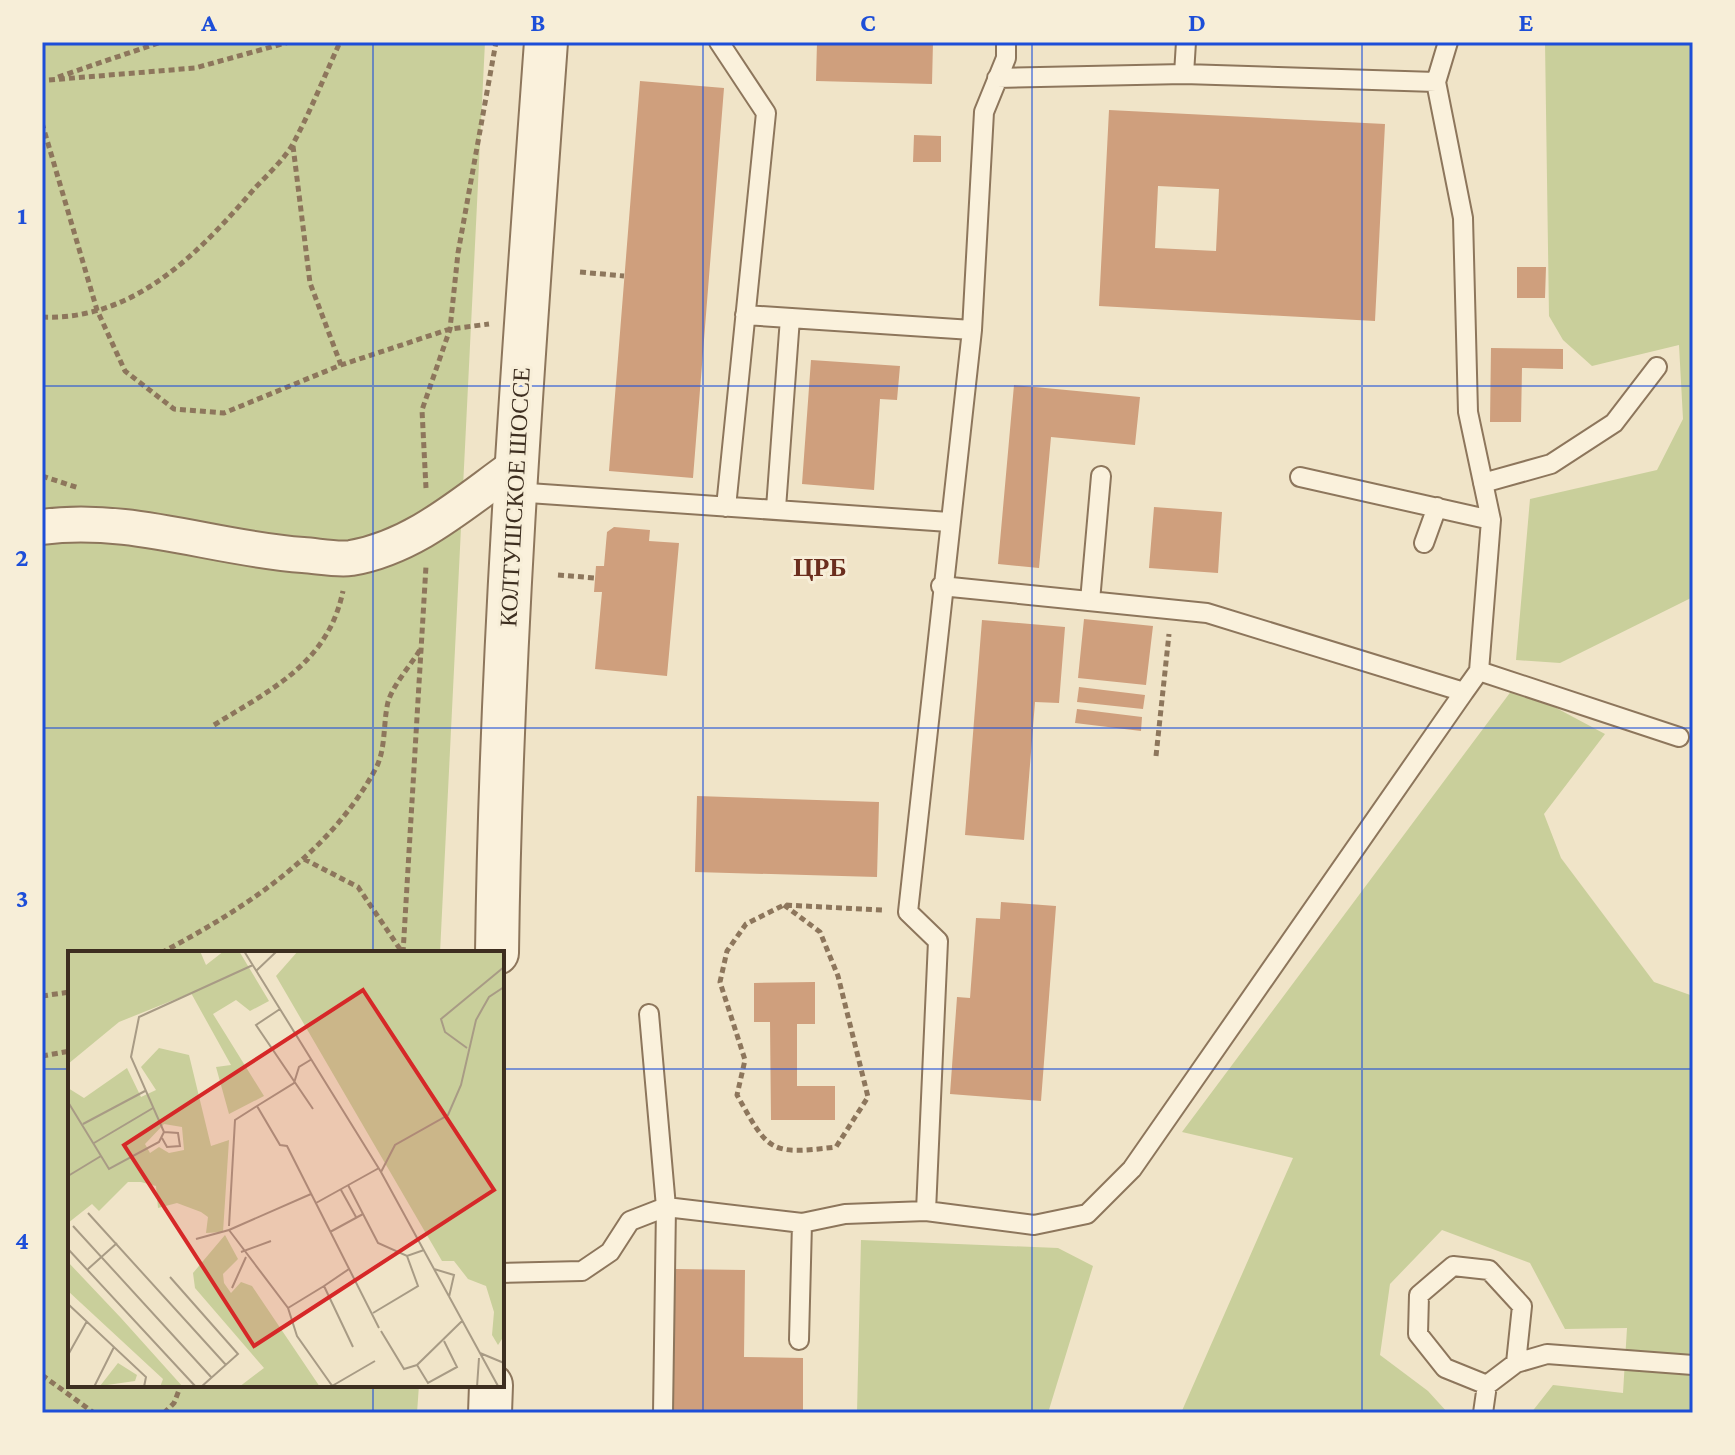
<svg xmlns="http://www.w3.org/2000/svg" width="1735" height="1455" viewBox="0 0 1735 1455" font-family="'Crimson Pro',serif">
	<rect width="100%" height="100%" fill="#f0e4c8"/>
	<path fill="#c9cf9b" d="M42 42H485L440 953H70V1385H419L417 1413H42Z
		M1545 42H1693V597L1560 663 1516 660 1530 499 1657 470 1683 419 1679 345 1592 366 1563 340 1549 316Z
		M1515 686 1605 734 1544 814 1561 858 1654 982 1693 996V1413H1531L1553 1385 1623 1393 1627 1328 1565 1329 1530 1263 1442 1230 1390 1284 1380 1355 1428 1391 1448 1413H1181L1293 1158 1182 1132Z
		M861 1240 1058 1248 1093 1266 1048 1413H857Z"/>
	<path fill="#cf9f7d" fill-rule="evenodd" d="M817 42H933L932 84 816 81Z
		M640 81 724 88 693 478 609 471Z
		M1109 110 1385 124 1375 321 1099 306ZM1158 186 1219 189 1216 251 1155 248Z
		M914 135 941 136V162H913Z
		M1517 267H1546L1545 298H1517Z
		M1491 348 1563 349V369L1522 368 1521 422H1490Z
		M811 360 900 366 897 400 880 399 874 490 802 484Z
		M1014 385 1140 397 1135 445 1051 437 1039 568 998 564Z
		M1154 507 1222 512 1218 573 1149 568Z
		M614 527 650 530 649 541 679 543 667 676 595 669 602 592H594L596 566H604L607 532Z
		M1084 619 1153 626 1146 685 1078 678Z
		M982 620 1065 627 1059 703 1035 702 1024 840 965 835Z
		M1079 687 1145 695 1143 709 1077 702Z
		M1077 709 1142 717 1141 731 1075 723Z
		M697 796 879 802 877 877 695 872Z
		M1001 902 1056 906 1041 1101 950 1094 957 997 970 998 976 918 1000 919Z
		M815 982V1024H797V1086H835V1120H771L770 1022H754V983Z
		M675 1269 745 1270 744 1357 803 1358V1413H673Z"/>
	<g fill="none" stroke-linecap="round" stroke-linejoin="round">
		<defs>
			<path id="service" d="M719 42 766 113 726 507
				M1184 74 1436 82
				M997 78 1184 74 1186 42
				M745 315 972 330
				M1300 477 1491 520
				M1483 483 1551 464 1614 423 1657 367
				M514 492 949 522
				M776 508 790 318
				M1424 543 1437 507
				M941 586 1207 613 1464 692 1479 671 1491 520 1468 412 1463 218 1436 82 1448 42
				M1090 601 1101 476
				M1479 671 1679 737
				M649 1014 666 1207 663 1413
				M926 1211 1034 1225 1087 1214 1132 1169 1464 692
				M502 1273 582 1271 610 1252 630 1221 666 1207 802 1223 845 1214 926 1211 938 941 908 912 972 330 984 112 1006 58V42
				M799 1340 802 1223
				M1487 1385 1445 1368 1418 1334 1419 1295 1453 1266 1489 1270 1522 1306 1516 1363
				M1483 1413 1487 1385 1516 1363 1547 1354 1693 1365"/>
			<path id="minor" d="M42 527C130 515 216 549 303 555 318 556 337 560 351 558 415 547 464 502 515 466"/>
			<path id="tertiary" d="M497 953C501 649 524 346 546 42
				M490 1413 491 1385"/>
		</defs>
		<use href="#service" stroke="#8d765c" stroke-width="22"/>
		<use href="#minor" stroke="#8d765c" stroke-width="38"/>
		<use href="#tertiary" stroke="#8d765c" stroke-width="46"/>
		<path stroke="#8d765c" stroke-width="5" stroke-dasharray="6 4" stroke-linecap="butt" d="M58 77 161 42
			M49 80 195 68 289 42
			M42 123 97 310 125 371 174 409 224 413 341 365 450 329 489 324
			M293 146 310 283 341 365
			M580 272 624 276
			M42 317C134 321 199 253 254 189 267 175 285 159 294 142 311 110 325 75 340 42
			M42 476 79 488
			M426 488 422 410 450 329 458 253 496 42
			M558 575 595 578
			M214 725C272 689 328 663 343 591
			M1156 756 1169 634
			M304 859 358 887 402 952
			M784 905 820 932 838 976 868 1097 836 1147C769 1155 769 1152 737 1095L745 1060 720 982 727 951 746 924 784 905 883 910
			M161 953C244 909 330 854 376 768 386 749 383 723 388 702 393 685 410 666 420 650
			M403 953 426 566
			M42 996 70 992
			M42 1056 70 1051
			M42 1375 94 1413
			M164 1413 174 1403 181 1385"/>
		<use href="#service" stroke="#faf1dc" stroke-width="18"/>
		<use href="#minor" stroke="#faf1dc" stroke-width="34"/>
		<use href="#tertiary" stroke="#faf1dc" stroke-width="42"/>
	</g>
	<path fill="none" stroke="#1d4ed8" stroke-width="2" stroke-opacity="0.55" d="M373 42V953M703 42V1413M1032 42V1413M1362 42V1413M42 386H1693M42 728H1693M42 1069H70M502 1069H1693M373 1385V1413"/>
	<g text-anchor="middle" stroke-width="6" stroke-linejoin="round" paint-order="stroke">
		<g font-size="24" fill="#3d2e20" stroke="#f7eed8">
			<text transform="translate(515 497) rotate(-87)" y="8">КОЛТУШСКОЕ ШОССЕ</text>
		</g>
		<g font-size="26" font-weight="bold" fill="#6b2e1e" stroke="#f7eed8">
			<text x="820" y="576">ЦРБ</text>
		</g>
	</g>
	<g transform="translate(68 951)">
		<rect width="436" height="436" fill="#f0e4c8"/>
		<path d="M0 0H132L138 14 156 0H171L201 50 182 60 168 49 145 63 196 145 161 163 148 116 163 114 123 42 51 71 0 113ZM230 0H436V385L430 394 424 384 426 361 418 335 400 328 386 310H374L208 25ZM91 97 121 104 143 195 161 189 155 281 138 282 140 266 133 261 109 252 90 257 88 235 73 231H60L31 260 24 253 0 272V137L16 147 59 117 73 146 88 139 73 116ZM96 173 114 176 116 199 101 202 91 196 82 202 77 193ZM157 284 170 308 155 323 156 332 163 342 173 331 184 335 252 436H171L196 417 127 337 125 322ZM0 311 53 367 115 436H92L95 428 0 340ZM50 412 69 424 67 430 32 435Z" fill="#c9cf9b" fill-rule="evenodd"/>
		<path fill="none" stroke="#a89b85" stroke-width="2" d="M176 0 313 221 430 435M188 20 209 0M212 58 188 74 245 158M399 97 377 81 373 68 436 16M244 108 231 116 226 132 189 155 212 194 219 195 311 377M0 151 41 218 91 191 96 181 63 106 71 66 185 14M15 173 77 140M94 187 99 196 112 195 110 182 96 181M26 192 85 157M313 221 327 194 380 164 393 134 408 69 421 46 436 36M0 225 33 205M280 234 310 292 339 305 356 299M273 239 288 266M243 243 161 279 220 357 229 385 265 436M248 252 311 217M20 262 158 414M5 275 144 427M161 275 167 169 189 155M262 281 295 263M128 288 161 279M0 298 128 436M173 301 203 290M20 318 49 292M281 318 256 335 285 396M366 318 386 324 381 346M102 326 170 403 133 436M164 337 178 306M0 353 78 426 76 436M220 357 256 335M305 362 350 335 339 305M313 380 336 418 349 414M376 390 389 416 360 432 349 414 394 370M412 402 436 412M0 404 19 370M264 435 307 410M26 436 46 396M409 436 411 407"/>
		<path fill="#d62828" fill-opacity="0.15" stroke="#d62828" stroke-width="4" d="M295 39 426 239 186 395 56 194Z"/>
		<rect width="436" height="436" fill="none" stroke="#3d2e20" stroke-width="4"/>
	</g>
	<rect width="1735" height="1455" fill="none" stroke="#f7eed8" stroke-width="88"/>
	<rect x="44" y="44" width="1647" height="1367" fill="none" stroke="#1d4ed8" stroke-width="3"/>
	<g font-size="26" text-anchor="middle" font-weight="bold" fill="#1d4ed8">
		<text x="209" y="31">A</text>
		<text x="538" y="31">B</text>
		<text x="868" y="31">C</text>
		<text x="1197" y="31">D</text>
		<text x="1526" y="31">E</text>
		<text x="22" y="224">1</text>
		<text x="22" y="566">2</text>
		<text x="22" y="907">3</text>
		<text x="22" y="1249">4</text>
	</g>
</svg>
